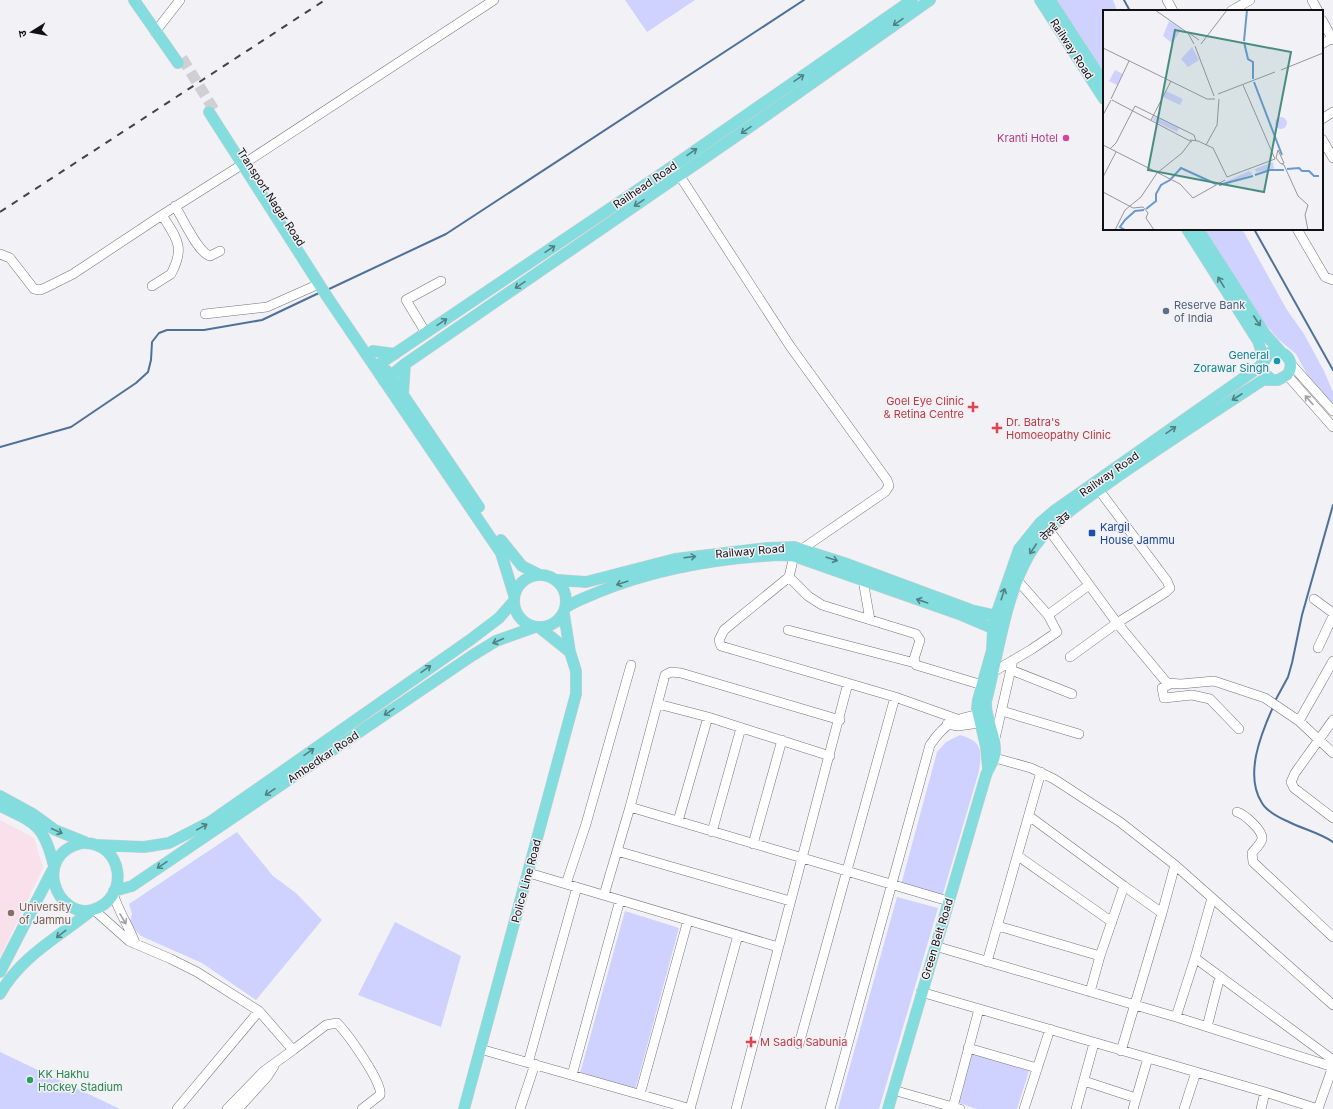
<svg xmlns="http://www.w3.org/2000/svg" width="1333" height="1109" viewBox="0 0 1333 1109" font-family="Inter,'Noto Sans Devanagari','Noto Sans Gurmukhi',sans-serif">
	<rect width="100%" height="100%" fill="#f1f1f6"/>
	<path fill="#f9e0ea" d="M0 820 34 838 43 868 0 957Z"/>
	<path fill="#cfd2ff" d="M625 0H695L647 32Z
		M1053 0H1113L1117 11H1104V79Z
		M1201 229H1242L1287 310 1304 334 1324 371 1333 392V407L1313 385 1296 354 1278 339 1253 309Z
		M960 735C982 741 982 750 979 771L942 897 901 885 937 752 946 742Z
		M237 832 273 876 296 893 322 920 256 1000 202 963 141 936 129 924 132 914 129 904Z
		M897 897 938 908 879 1109H838Z
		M625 911 679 928 634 1094 579 1077Z
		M395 922 461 956 441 1027 358 995Z
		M0 1052 120 1109H0Z
		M971 1053 1029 1071 1017 1109H977L956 1102Z"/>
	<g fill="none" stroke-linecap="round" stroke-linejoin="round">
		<path stroke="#4e7199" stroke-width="2" d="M1124 0 1130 11
			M1254 229 1333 370
			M327 290 446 234 804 0
			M0 447 71 427 136 383 148 372 151 360 152 342 159 333 167 330H204L262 320 321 292
			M1275 701 1288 677 1292 663 1302 615 1333 505
			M1273 707C1261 734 1244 775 1262 803 1267 812 1280 818 1289 822 1303 829 1320 833 1333 842"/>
		<path stroke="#cfcfd4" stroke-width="11" stroke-dasharray="11 5.5" stroke-linecap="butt" d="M182 58 214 110"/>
		<defs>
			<path id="minor" d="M1167 0 1173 11
				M1312 0 1318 11
				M1231 11 1250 0
				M1322 20 1333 40
				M155 32 180 0
				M1322 44 1332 38
				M1322 119 1333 112
				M1322 139 1333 158
				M248 161 494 0
				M676 170 790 346 887 480 889 486 885 492 802 549
				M175 206C182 217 198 253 210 256L220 251
				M1297 229 1325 277 1333 280
				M0 254 10 258 34 289 40 290 45 288 73 274 162 215 243 164
				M152 286 171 274C186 246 176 238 162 215
				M205 314 267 307 319 284
				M426 333 406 300 441 281
				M1291 364 1333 411
				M1287 375 1333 427
				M1049 530 1117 623 1166 592 1170 588 1167 581 1099 490
				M794 556 789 577 808 596 822 605 916 634 920 640 914 659 916 665 989 687
				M789 577 724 630 719 640 721 646 895 697 957 719
				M863 580 870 620
				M1314 599 1333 613
				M1048 615 1089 585
				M788 630 915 663
				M1318 648 1333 616
				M1070 657 1117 623 1167 683 1181 684 1214 681 1265 698 1299 721 1333 753
				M1011 670 1072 694
				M993 672 1032 649 1057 632 1048 615 1018 581
				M1170 684 1162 688 1164 698 1192 695 1210 699 1239 729
				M658 704 708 717 830 756
				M1002 711 1079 734
				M840 720 681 673 671 672 665 675 630 807 948 901
				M1333 720 1295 773 1291 782 1294 788 1333 818
				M1299 721 1333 661
				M947 724 958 726 986 722
				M994 743 1013 660
				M988 756 1031 768 1054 779 1120 822 1175 865 1333 1005
				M1237 812C1244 814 1263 830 1262 839 1261 844 1255 849 1252 853L1253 862 1333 937
				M1029 816 1124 886
				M678 821 708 717
				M712 832 741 728
				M753 844 782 740
				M617 851 790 901
				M1018 856 1112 922
				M529 873 778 947
				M566 884 586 824 631 665
				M113 893C118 911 129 926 135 943
				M604 895 630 807
				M93 909 129 941 171 959 197 972 259 1011 293 1050 264 1071 227 1109
				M998 926 1100 956 1124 886 1162 913 1175 865
				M935 946 1176 1017 1333 1067
				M1195 958 1212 898
				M987 962 1041 772
				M921 992 1265 1092 1318 1109
				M1090 992 1100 956
				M1176 1017 1195 958 1333 1060
				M1207 1027 1220 976
				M799 1044 895 697
				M968 1048 1037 1068
				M480 1049 691 1109
				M293 1050 326 1025 337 1023C347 1033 384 1084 380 1095L362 1109
				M1121 1051 1162 913
				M528 1063 577 887
				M572 1075 620 900
				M1084 1081 1136 1098
				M893 1090 960 1109
				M640 1094 688 920
				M953 1107 979 1009
				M177 1109 259 1011
				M238 1109 267 1077 274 1066
				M520 1109 535 1064
				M690 1109 738 935
				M736 1109 848 683
				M830 1109 930 745C948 719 956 719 985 713
				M1024 1109 1050 1029
				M1076 1109 1094 1043
				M1133 1109 1148 1058
				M1184 1109 1196 1072
				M1261 1109 1265 1092
				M1318 1109 1333 1066"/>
			<path id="major" d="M134 0 178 63
				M1040 0 1104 99
				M1050 0 1104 83
				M209 112 328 298 501 553 514 595
				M1198 229 1265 334 1280 351
				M373 351 395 354
				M375 367 673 166 912 0
				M387 371 479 507
				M384 381 405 364 754 124 930 0
				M403 394 405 364
				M501 540 522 566 538 574
				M514 601a26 26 0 1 1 52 0a26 26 0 1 1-52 0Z
				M558 580 586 582 675 559 767 548 794 547 844 563 971 610 1002 617
				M565 608C575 601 585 598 596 593 654 569 718 558 781 555L794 556 959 614 999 631
				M540 628 570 652
				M988 768 986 747 977 708 978 700 992 650 993 629 996 615 1019 549 1040 523 1054 511 1262 365V353L1258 341 1187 229
				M0 796 33 814 55 830 85 842
				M0 806C36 823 44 825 54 866
				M82 843C124 841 131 899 92 910 57 919 31 855 82 843Z
				M97 845 144 847 169 843 210 822 470 640 499 618 514 601
				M114 891 132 886 473 655 496 641 535 627
				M0 972 52 871
				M0 994C20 957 60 936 92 910
				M464 1109 576 694V671L570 652 564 614
				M888 1109 986 775C988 769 992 764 994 758 999 742 985 720 986 702 998 655 1005 597 1029 555 1048 522 1087 499 1117 477 1165 444 1214 412 1263 380H1278L1287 375C1297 362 1284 347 1269 353L1262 365 1265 374 1271 379"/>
		</defs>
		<use href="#minor" stroke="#757579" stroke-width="10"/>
		<use href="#major" stroke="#cfcfd0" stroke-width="12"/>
		<use href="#minor" stroke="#fff" stroke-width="9"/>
		<use href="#major" stroke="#83dcdd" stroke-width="11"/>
		<path stroke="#434346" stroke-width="2" stroke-dasharray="7 7" stroke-linecap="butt" d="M0 212 325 0"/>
	</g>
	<defs><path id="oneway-shaft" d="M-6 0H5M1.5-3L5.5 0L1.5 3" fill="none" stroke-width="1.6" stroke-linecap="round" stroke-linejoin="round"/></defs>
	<g stroke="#508182">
		<use href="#oneway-shaft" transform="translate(898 22) rotate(145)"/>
		<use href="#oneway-shaft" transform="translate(799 78) rotate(-34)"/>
		<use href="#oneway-shaft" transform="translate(746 130) rotate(145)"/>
		<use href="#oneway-shaft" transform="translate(692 152) rotate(-35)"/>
		<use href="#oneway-shaft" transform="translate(639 203) rotate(146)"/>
		<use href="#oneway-shaft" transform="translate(550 249) rotate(-34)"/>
		<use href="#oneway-shaft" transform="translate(1221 282) rotate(-122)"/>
		<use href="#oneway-shaft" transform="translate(520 285) rotate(146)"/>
		<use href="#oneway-shaft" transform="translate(1257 321) rotate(57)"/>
		<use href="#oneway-shaft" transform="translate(442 322) rotate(-34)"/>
		<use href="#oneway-shaft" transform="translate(1237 397) rotate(147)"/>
		<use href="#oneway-shaft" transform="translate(1171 430) rotate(-35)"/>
		<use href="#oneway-shaft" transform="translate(1033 549) rotate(123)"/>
		<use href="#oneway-shaft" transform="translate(690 557) rotate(-7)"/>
		<use href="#oneway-shaft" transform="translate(832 559) rotate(18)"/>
		<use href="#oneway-shaft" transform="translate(622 583) rotate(162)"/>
		<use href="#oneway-shaft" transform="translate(1003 594) rotate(-72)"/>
		<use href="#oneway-shaft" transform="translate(922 601) rotate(-161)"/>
		<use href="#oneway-shaft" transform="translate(498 641) rotate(156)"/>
		<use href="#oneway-shaft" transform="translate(426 669) rotate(-35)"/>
		<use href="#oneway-shaft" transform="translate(389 712) rotate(146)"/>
		<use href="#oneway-shaft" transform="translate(309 752) rotate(-35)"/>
		<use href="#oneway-shaft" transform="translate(270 792) rotate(146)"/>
		<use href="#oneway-shaft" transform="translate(202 827) rotate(-29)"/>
		<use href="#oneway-shaft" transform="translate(57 831) rotate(25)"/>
		<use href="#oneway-shaft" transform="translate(162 865) rotate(146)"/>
		<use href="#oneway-shaft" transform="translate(61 934) rotate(142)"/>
	</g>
	<g stroke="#a0a0a1">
		<use href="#oneway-shaft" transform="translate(1309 400) rotate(-132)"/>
		<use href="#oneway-shaft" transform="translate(123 919) rotate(59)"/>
	</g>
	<circle fill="#d1479c" stroke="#f1f1f6" stroke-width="1.5" cx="1066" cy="138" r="4"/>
	<circle fill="#5c6f8a" stroke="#f1f1f6" stroke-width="1.5" cx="1166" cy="311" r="4"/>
	<circle fill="#0f9aa8" stroke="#f1f1f6" stroke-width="1.5" cx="1277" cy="361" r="4"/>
	<g fill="#e0444e" stroke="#f1f1f6" stroke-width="1.5">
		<path d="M971 401h4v4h4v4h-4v4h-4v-4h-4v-4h4z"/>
		<path d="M995 422h4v4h4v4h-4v4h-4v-4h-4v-4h4z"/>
		<path d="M749 1036h4v4h4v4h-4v4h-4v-4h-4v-4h4z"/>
	</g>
	<rect fill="#1a4fb4" stroke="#f1f1f6" stroke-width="1.5" x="1088" y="529" width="8" height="8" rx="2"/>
	<circle fill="#8d6e63" stroke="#f1f1f6" stroke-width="1.5" cx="11" cy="913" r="4"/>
	<circle fill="#2e9e5b" stroke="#f1f1f6" stroke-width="1.5" cx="30" cy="1080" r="4"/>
	<g text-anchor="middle" stroke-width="3" stroke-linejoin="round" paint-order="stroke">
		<g font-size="11" fill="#111113" stroke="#f1f1f6">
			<text transform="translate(1072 49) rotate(57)" y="4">Railway Road</text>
			<text transform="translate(645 185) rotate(-34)" y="4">Railhead Road</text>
			<text transform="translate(271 197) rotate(57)" y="4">Transport Nagar Road</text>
			<text transform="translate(1109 474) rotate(-35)" y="4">Railway Road</text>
			<text transform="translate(1055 526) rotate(-43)" y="4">ਰੇਲਵੇ ਰੋਡ</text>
			<text transform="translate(750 551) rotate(-5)" y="4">Railway Road</text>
			<text transform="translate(323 757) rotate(-34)" y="4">Ambedkar Road</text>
			<text transform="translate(526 881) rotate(-75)" y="4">Police Line Road</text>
			<text transform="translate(937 939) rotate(-73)" y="4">Green Belt Road</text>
		</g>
		<g font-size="11" fill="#b23c85" stroke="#f1f1f6" text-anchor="end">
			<text x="1058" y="142">Kranti Hotel</text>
		</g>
		<g font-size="11" fill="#4e5e75" stroke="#f1f1f6" text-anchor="start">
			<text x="1174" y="309">Reserve Bank<tspan x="1174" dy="13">of India</tspan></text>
		</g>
		<g font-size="11" fill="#0d838f" stroke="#f1f1f6" text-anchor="end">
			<text x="1269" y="359">General<tspan x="1269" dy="13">Zorawar Singh</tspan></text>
		</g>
		<g font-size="11" fill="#be3a42" stroke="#f1f1f6" text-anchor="start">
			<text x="964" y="405" text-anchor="end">Goel Eye Clinic<tspan x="964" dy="13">&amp; Retina Centre</tspan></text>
			<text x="1006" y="426">Dr. Batra's<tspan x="1006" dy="13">Homoeopathy Clinic</tspan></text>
			<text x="760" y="1046">M Sadiq Sabunia</text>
		</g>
		<g font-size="11" fill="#164399" stroke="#f1f1f6" text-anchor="start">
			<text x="1100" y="531">Kargil<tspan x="1100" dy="13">House Jammu</tspan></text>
		</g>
		<g font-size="11" fill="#785e54" stroke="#f1f1f6" text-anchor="start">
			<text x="19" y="911">University<tspan x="19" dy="13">of Jammu</tspan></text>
		</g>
		<g font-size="11" fill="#27864d" stroke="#f1f1f6" text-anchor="start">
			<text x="38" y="1078">KK Hakhu<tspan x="38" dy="13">Hockey Stadium</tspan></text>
		</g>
	</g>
	<g transform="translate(1103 10)">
		<rect width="220" height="220" fill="#f1f1f6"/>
		<path d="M66 11 79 19 69 33 60 26ZM89 37 96 50 85 57 78 49ZM12 60 20 64 14 75 6 71ZM63 81 80 89 77 95 60 87ZM51 106 76 118 74 122 49 110ZM172 113a6 6 0 1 1 12 0a6 6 0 1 1-12 0ZM170 152 171 159 153 162 152 159ZM146 161 149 163 148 165 116 175Z" fill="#cfd2ff"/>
		<path fill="none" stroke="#689ad2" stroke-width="2" d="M141 31 144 0M141 32 145 49 150 52V69M151 72 179 145M184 159 196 158 199 161H206L211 166H216M152 165 167 160H181M116 175 150 166M43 199 53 191V184L58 175 67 170 78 158 113 174M22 220 17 217 22 210 32 201 41 200"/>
		<path fill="none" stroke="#97979b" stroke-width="1" d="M52 0 85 23 91 34M86 23 96 30M98 34 124 0M92 36 111 86M0 38 104 89H112M178 60 220 43M115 84 172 62M8 89 26 51M9 90 89 132M0 105 8 90M48 110 68 71M87 130 95 131 110 138 124 167 172 149 140 75M0 135 77 174 90 188 122 170M103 135 114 115 116 89M7 139 13 133 32 96 91 125 93 131M179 154 181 153 175 140 173 148 177 153 181 155 195 186 205 195 202 205 205 220M0 167 13 142M0 182 30 198 40 197 45 203 43 208 51 220M12 220 22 200 38 187 54 163 79 143 88 131"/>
		<path fill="#498d81" fill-opacity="0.15" stroke="#498d81" stroke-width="2" d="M72 20 188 42 161 182 45 160Z"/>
		<rect width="220" height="220" fill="none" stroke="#111113" stroke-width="2"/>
	</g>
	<g transform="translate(32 32) rotate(259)" stroke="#f1f1f6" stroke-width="3" paint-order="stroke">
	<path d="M0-3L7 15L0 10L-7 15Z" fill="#111113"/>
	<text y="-6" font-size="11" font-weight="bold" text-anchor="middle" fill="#111113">उ</text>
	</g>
</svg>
